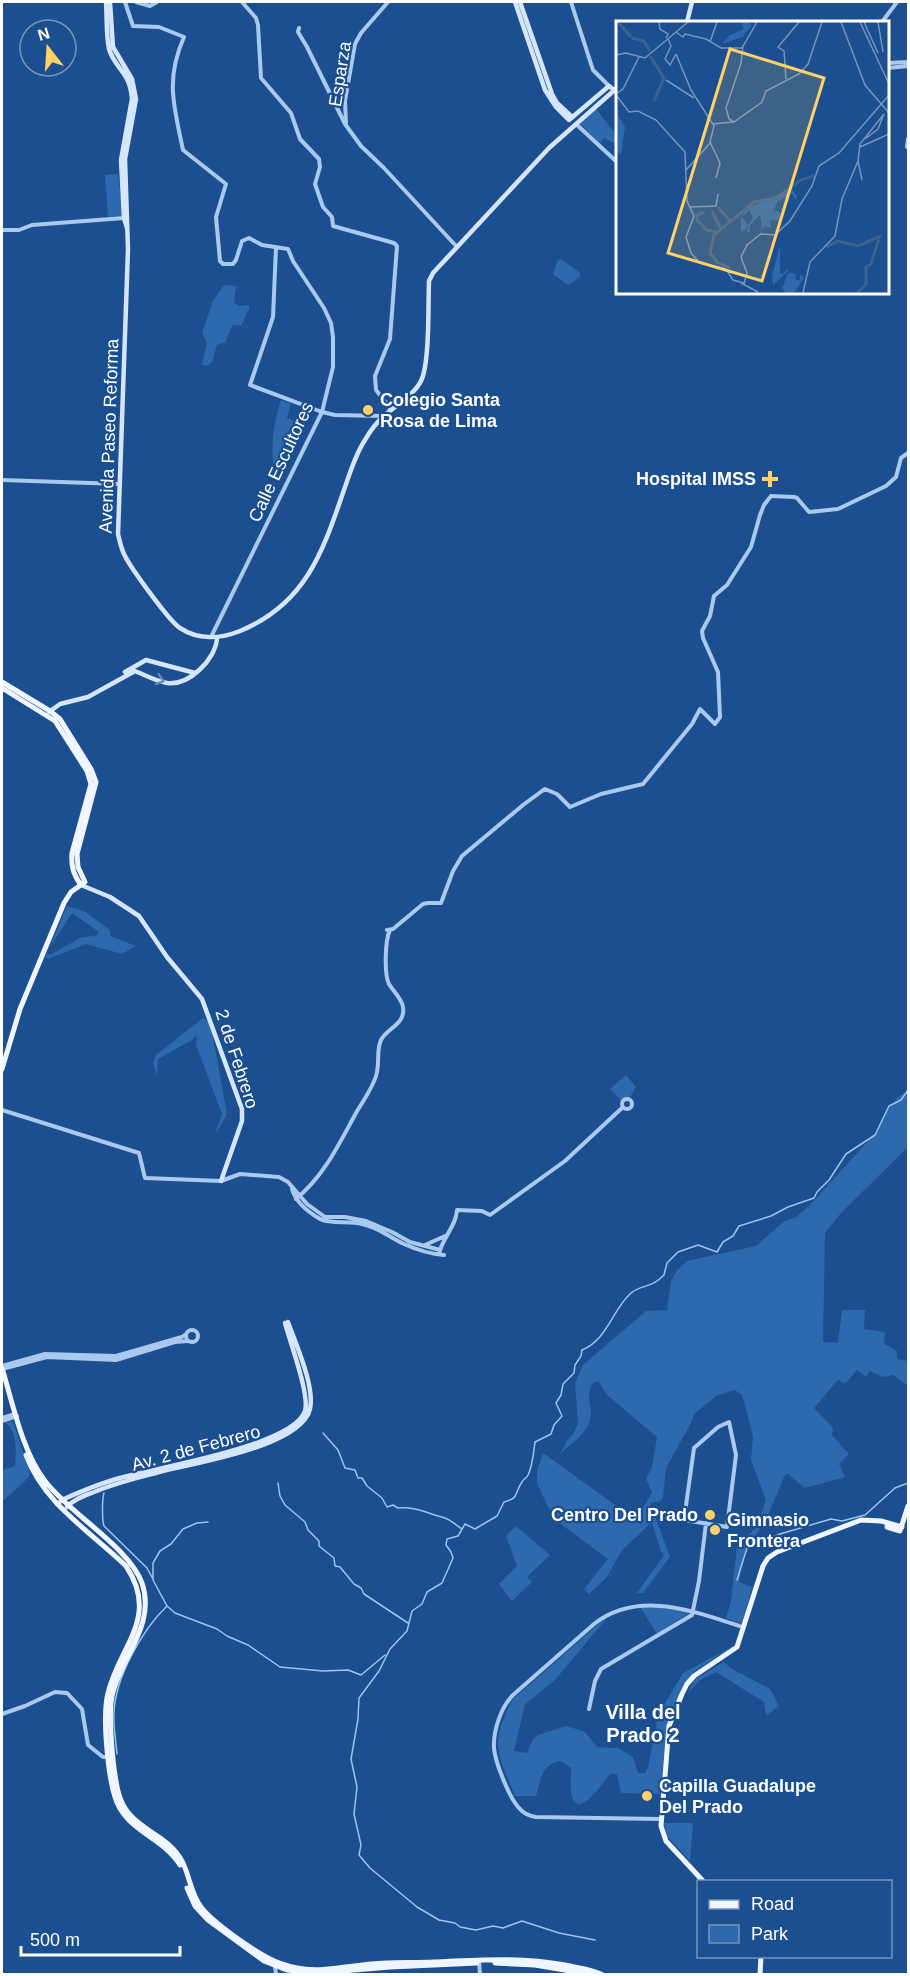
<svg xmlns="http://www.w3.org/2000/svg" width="910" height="1976" viewBox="0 0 910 1976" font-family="Arial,sans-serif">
	<rect width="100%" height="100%" fill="#1b4f8f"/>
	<path fill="#2e69ad" d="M596 109 617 136 614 143 604 138 600 143 580 124Z
		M118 174 123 216 108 217 105 175Z
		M561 259 580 273V277L568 285 553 274 558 260Z
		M224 285 236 286 234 303 239 306 249 305V309L241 326 233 325 225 342 217 345 212 362 206 366 202 364 207 343 202 333 213 301Z
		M281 400 291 404 287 418 297 422 274 468C270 445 274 422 281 400Z
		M67 906 84 911 110 930V936L136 946 122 954 86 944 48 959 46 957 47 953 50 955 82 937 96 936 99 932 72 913 50 947Z
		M203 1018 207 1020 212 1032 227 1114 217 1132 216 1131 222 1114 196 1045 197 1035 192 1040 158 1059 157 1076 153 1063 156 1055Z
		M626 1075 636 1087 629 1099 623 1102 610 1089Z
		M908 1091V1147L841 1213 825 1233 823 1342 838 1343 842 1310H879H865L864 1329 885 1332 884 1344 897 1351V1359L908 1361V1386L893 1375 882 1377 870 1371 866 1377 857 1370 845 1384 838 1380 814 1408 833 1428 832 1435 849 1454 839 1464 845 1477 805 1488 788 1474 785 1475 765 1522 745 1550 739 1582 752 1587 742 1624 726 1618 731 1601 738 1537C756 1539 761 1514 766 1500L751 1460 753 1437 744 1401 742 1395 735 1390 716 1396 694 1414 691 1423 666 1468 663 1497 661 1501 650 1503 670 1557 643 1593H637L664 1555 661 1552 652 1522 622 1550 607 1577 589 1594 584 1589 608 1559 554 1519 537 1484V1471L543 1453 636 1520 652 1492 646 1479 652 1467 657 1437 607 1395 598 1381 592 1384C587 1395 590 1402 591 1412 592 1430 571 1444 560 1454L566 1442 573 1434 578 1424 575 1383 583 1365 646 1311 667 1310 671 1281 677 1270 687 1261 756 1246 783 1222 796 1217 810 1205 878 1130 887 1110 899 1096Z
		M11 1421 14 1424 30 1474 27 1479 2 1502V1470L15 1466C16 1452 18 1431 5 1423Z
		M516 1526 550 1555 527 1577 532 1582 512 1601 499 1584 517 1566 506 1536Z
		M639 1605 691 1612 657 1634Z
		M607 1618 554 1681 525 1704 514 1751 527 1753 533 1739 540 1734 567 1726 585 1732 597 1747 618 1748 633 1757 638 1773H645L648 1768 658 1715 683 1673 733 1646 695 1671 687 1680 667 1726 660 1794 621 1793 617 1774H610C604 1781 576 1825 571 1792 570 1785 571 1775 571 1768L561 1761C541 1764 541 1780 536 1796H515C509 1780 499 1762 498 1745 497 1731 506 1713 512 1700L602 1621Z
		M724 1662 732 1669 770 1689 779 1706 766 1716 764 1702 716 1672 700 1680 688 1693 695 1679Z
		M664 1823H693L690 1861 667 1836Z"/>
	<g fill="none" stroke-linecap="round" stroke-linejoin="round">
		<path stroke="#9cc4f0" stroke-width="1.5" d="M323 1433 338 1450 345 1468 355 1470 358 1478H362L367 1486 382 1498 387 1507 393 1505 398 1508C415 1506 429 1514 445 1518 451 1520 457 1526 462 1529
			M278 1483 280 1496 285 1505 305 1522 308 1530 319 1541V1546L334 1558 335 1566 340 1567 354 1584 361 1588 364 1594 408 1623
			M104 1493C102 1498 102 1521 104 1526L147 1568 153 1579
			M208 1522 197 1523 183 1529 171 1544 160 1551 153 1563V1580L167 1606 175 1613 217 1629 227 1636 248 1645 280 1667 323 1671 348 1670 361 1675 385 1655
			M737 1580 747 1548 780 1534 831 1519 842 1521 865 1515 895 1488 908 1483
			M117 1754C116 1741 113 1726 114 1713 115 1678 142 1630 167 1606
			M595 1940 559 1933 522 1921 503 1928 493 1926 476 1930 460 1927 455 1923 439 1920 417 1907 370 1868 359 1855 361 1845 354 1814 357 1787 351 1759 358 1719 359 1698 379 1671 390 1649 407 1631 412 1611 422 1604 427 1592 442 1583 453 1558 451 1552 446 1545 447 1539 458 1536 465 1524 475 1529 497 1516 504 1502C520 1498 514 1493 522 1482 523 1479 527 1478 528 1475 532 1468 534 1450 535 1442L551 1434 554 1425 562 1416 556 1403 561 1395 563 1384 574 1373 575 1365 581 1356 582 1350C608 1339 612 1310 631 1293 639 1286 649 1287 657 1281 660 1279 662 1277 664 1275L667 1263 678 1252 698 1245 717 1252 723 1242 733 1236 739 1226 771 1216 788 1207 814 1198 817 1192 829 1180 846 1154 875 1135 889 1106 901 1100 908 1090"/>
		<path stroke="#a9c9ee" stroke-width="4" d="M125 2 133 26 159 27 184 37C165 80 174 106 183 150L226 184 216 217 220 261 223 264H233L236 260 242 241 249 238 262 245 288 249 293 261 324 308 331 323 333 337V367L322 412 211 637
			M136 2 150 6 157 2
			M242 2 256 18 258 25 261 78 291 113 300 139 319 159 320 167 315 184 323 207 332 217 333 226 394 243 397 246 390 339 375 376 376 390 391 409
			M571 2 593 70 609 86
			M882 22 897 2
			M299 28 298 32 307 47 345 124 361 146 384 168 457 247
			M888 63 908 62
			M888 68 908 66
			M346 123 345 101 355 44 361 33 388 2
			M576 124 618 163
			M907 147 908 139
			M2 230H19L32 225 124 218
			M276 248 273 317 250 385 322 412 335 415 384 416
			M2 480 119 484
			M387 930 393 929 423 904 428 903H441L453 871 462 856 523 805 542 791 545 789 557 794 570 807 601 794 643 784 692 724 700 709 715 724 720 717 718 672 703 638 702 631 710 616 714 596 727 585 751 547 760 515 764 505 771 496 794 497 797 498 809 512 838 509 886 486 896 477 901 458 908 453
			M622 1104a5 5 0 1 1 10 0a5 5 0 1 1-10 0Z
			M2 1110 139 1153 145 1178 221 1181 240 1174 279 1177 288 1182 307 1204 325 1217H345L366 1221 392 1232 410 1242 440 1250
			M292 1189C296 1203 308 1212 320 1219 329 1224 350 1221 362 1224 378 1227 389 1237 404 1244 415 1249 431 1254 444 1255
			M296 1199C324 1176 339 1144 356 1113 363 1101 372 1089 376 1076 380 1065 376 1050 381 1040 387 1028 406 1024 403 1007 402 999 393 991 389 984 384 974 385 940 390 930
			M425 1245 445 1236
			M439 1254C442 1238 456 1227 457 1210L482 1211 490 1215 565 1161 623 1107
			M186 1336a6 6 0 1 1 12 0a6 6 0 1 1-12 0Z
			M2 1366 45 1354 116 1356 182 1337 186 1334
			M2 1369 47 1357 116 1360 175 1342 188 1341
			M2 1418 15 1414
			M2 1421 17 1416
			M729 1422 736 1455 727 1527 684 1520 694 1448 718 1427Z
			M589 1709 595 1681 601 1669 692 1615 699 1581 706 1523
			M2 1714 25 1706 55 1692 67 1693 82 1709 88 1745 103 1757H109
			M660 1819 536 1817C530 1816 524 1814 520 1809 510 1800 495 1762 494 1748 493 1731 501 1707 513 1695L594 1624C639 1589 695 1612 743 1627
			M479 1960 480 1974
			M275 1967 276 1974"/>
		<path stroke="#d6e6fa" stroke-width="4.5" d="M106 2C107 16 106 34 109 49 115 69 130 71 132 99L121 160 124 218 127 228
			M110 2 113 47 132 79 136 99 125 159 128 249 118 534C120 542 121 549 125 556 131 568 169 621 180 628 198 640 220 639 240 631 306 604 323 551 344 490 350 473 355 455 365 440 370 431 377 422 385 415 396 405 414 395 421 381 430 363 428 303 429 281L433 273 549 148 618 87
			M515 2 545 90 556 107 569 120 609 86 614 90
			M520 2 552 94 557 103 572 117
			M687 22 692 2
			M125 672 146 660 195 673
			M49 712 60 704 88 697 135 671C145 675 156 681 167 683 189 686 216 659 217 638
			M81 885 110 897 139 916 167 957 202 999 242 1109V1121L221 1181
			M57 1504 64 1499C82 1491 101 1483 120 1478 155 1468 294 1446 305 1411 310 1395 290 1342 285 1323
			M67 1507C74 1499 84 1496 94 1492 115 1483 137 1478 159 1472 193 1463 301 1447 310 1409 315 1386 296 1345 288 1322"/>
		<path stroke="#f0f6ff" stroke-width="5" d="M2 682 50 711 60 719 91 769 96 782 77 854 78 867 85 882 71 892 64 903 20 1009 2 1069
			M2 688 55 721 87 771 91 784 72 853C71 866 73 874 81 885
			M2 1368C13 1404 22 1451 45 1481 70 1514 129 1547 142 1583 156 1624 123 1655 113 1692 107 1711 113 1770 118 1791 127 1831 168 1831 183 1863 190 1878 191 1894 201 1907 212 1922 251 1949 268 1958 277 1963 287 1966 297 1968 321 1973 347 1966 371 1964 392 1962 413 1963 434 1962 478 1960 521 1957 565 1965 577 1968 589 1969 601 1974
			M26 1455C44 1504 90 1531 126 1566 160 1617 120 1645 108 1693 102 1716 108 1775 115 1797 125 1831 163 1837 180 1865
			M887 1527 900 1531 908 1506
			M704 1882 666 1841 661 1826 669 1726 682 1694 687 1684 694 1676 737 1647 763 1566 768 1558 777 1552 861 1520 881 1521 902 1527
			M187 1888 195 1906 208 1920 264 1961 287 1970 318 1973 390 1967 477 1963
			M495 1963 535 1965 588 1974
			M760 1974 761 1956"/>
	</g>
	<defs><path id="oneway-chevron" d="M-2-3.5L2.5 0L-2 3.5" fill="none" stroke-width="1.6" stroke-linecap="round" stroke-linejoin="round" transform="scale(1.5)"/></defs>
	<use stroke="#668bba" href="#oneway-chevron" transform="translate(160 680) rotate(17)"/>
	<g fill="#ffd166" stroke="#1b4f8f" stroke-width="2">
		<circle cx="368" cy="410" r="6"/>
		<path d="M767 470h6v6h6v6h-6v6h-6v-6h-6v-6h6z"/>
		<circle cx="710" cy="1515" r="6"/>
		<circle cx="715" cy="1530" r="6"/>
		<circle cx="647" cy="1796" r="6"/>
	</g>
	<g text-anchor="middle" stroke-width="4.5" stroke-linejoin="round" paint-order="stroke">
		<g font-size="18" fill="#fff" stroke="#1b4f8f">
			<text transform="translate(340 74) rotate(-81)" y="6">Esparza</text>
			<text transform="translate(109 436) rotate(-88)" y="6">Avenida Paseo Reforma</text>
			<text transform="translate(281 462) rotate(-65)" y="6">Calle Escultores</text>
			<text transform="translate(237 1059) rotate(72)" y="6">2 de Febrero</text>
			<text transform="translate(196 1448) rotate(-15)" y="6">Av. 2 de Febrero</text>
		</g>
		<g font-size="18" font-weight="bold" fill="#fff" stroke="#1b4f8f" text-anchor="start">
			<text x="380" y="406">Colegio Santa<tspan x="380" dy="21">Rosa de Lima</tspan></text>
			<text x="756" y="485" text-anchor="end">Hospital IMSS</text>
			<text x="698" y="1521" text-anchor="end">Centro Del Prado</text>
			<text x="727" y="1526">Gimnasio<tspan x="727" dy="21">Frontera</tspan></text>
			<text x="659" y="1792">Capilla Guadalupe<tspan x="659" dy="21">Del Prado</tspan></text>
		</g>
		<g font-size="20" font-weight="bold" fill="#fff" stroke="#1b4f8f">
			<text x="643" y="1719">Villa del<tspan x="643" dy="23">Prado 2</tspan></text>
		</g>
	</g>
	<g transform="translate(616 21)">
		<rect width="273" height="273" fill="#1b4f8f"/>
		<path d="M132 1 136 5 127 14 129 15 106 23 114 14 128 8 126 2ZM0 91 9 106 5 133 0 132ZM176 168 181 175 180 179 176 173 161 181 157 192 160 190 164 191V200L154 199 155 207 149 205 139 216 146 207 144 194 134 204V210L130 212 133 206 125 211V195L132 204 137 197 133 189 130 193 126 195 131 187ZM164 224V252L167 253 170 249H173L157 264 156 255ZM172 252 179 253 180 259H184V253L188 257 178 272H170L166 267Z" fill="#2e69ad"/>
		<path fill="none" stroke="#3c6290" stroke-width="3" d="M2 1 15 16M16 17 28 20 34 30M34 35 48 57 38 80M102 186 114 200M96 190 105 208M88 191 81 194V199L91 209 101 211M210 226 222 220 242 225 265 215M114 247 101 241 94 232 98 214 138 181 160 177 185 159 198 155M241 272 250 263V246L255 243 263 218"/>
		<path fill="none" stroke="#7695bc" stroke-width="1.5" d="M43 1 44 8 52 13 50 17M225 1 249 64 273 92M244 1 273 63M248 1 262 32M262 1 267 31M60 11 67 16 69 13 90 18 105 27H127M94 21 101 1M127 24 125 42 110 87 113 98 118 101 146 81 150 70 183 53 192 43 206 1M126 27 141 1M60 33 75 69 98 105 94 121 104 142 100 157M0 34 10 32 29 37 72 1M49 38 55 25 52 18M49 38 54 44 60 33M170 58 168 30 162 26 183 1M50 59 78 77M0 73 7 68 23 36M0 74 13 91 22 90 40 99 69 131 71 180 78 195 70 216 75 232 83 241 110 248 117 259 128 262M97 103 117 101M244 126 273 113M70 149 95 121M246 159 242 140 244 123 268 93 262 108 249 118M73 186 100 185 102 173M145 213 159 214 174 200 196 165 203 145 223 132 273 74M125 262 142 271M128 263 131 252 125 236 131 224 146 212M187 272 194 241 219 215 226 178 242 140"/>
		<path fill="#ffd166" fill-opacity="0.15" stroke="#ffd166" stroke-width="3" d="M114 28 208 57 146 260 52 232Z"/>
		<rect width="273" height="273" fill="none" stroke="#fff" stroke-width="3"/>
	</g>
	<rect width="910" height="1976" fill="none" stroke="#ffffff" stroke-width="6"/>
	<rect x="697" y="1880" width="195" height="78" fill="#1b4f8f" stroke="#7695bc" stroke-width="1.5"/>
	<rect x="709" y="1900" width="30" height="9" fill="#f0f6ff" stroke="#7695bc" stroke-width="1.5"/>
	<text x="751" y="1910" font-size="18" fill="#ffffff">Road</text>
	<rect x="709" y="1925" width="30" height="18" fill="#2e69ad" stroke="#7695bc" stroke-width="1.5"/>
	<text x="751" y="1940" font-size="18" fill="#ffffff">Park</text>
	<g transform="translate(48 48) rotate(343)"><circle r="28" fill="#1b4f8f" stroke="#7695bc" stroke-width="1.5"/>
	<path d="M0-4.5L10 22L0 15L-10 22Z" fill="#ffd166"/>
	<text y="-9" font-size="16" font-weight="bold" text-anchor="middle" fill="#ffffff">N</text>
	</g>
	<path d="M21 1946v9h159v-9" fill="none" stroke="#ffffff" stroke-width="3"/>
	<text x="30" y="1946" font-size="18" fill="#ffffff" stroke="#1b4f8f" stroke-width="4.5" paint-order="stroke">500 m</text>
</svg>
